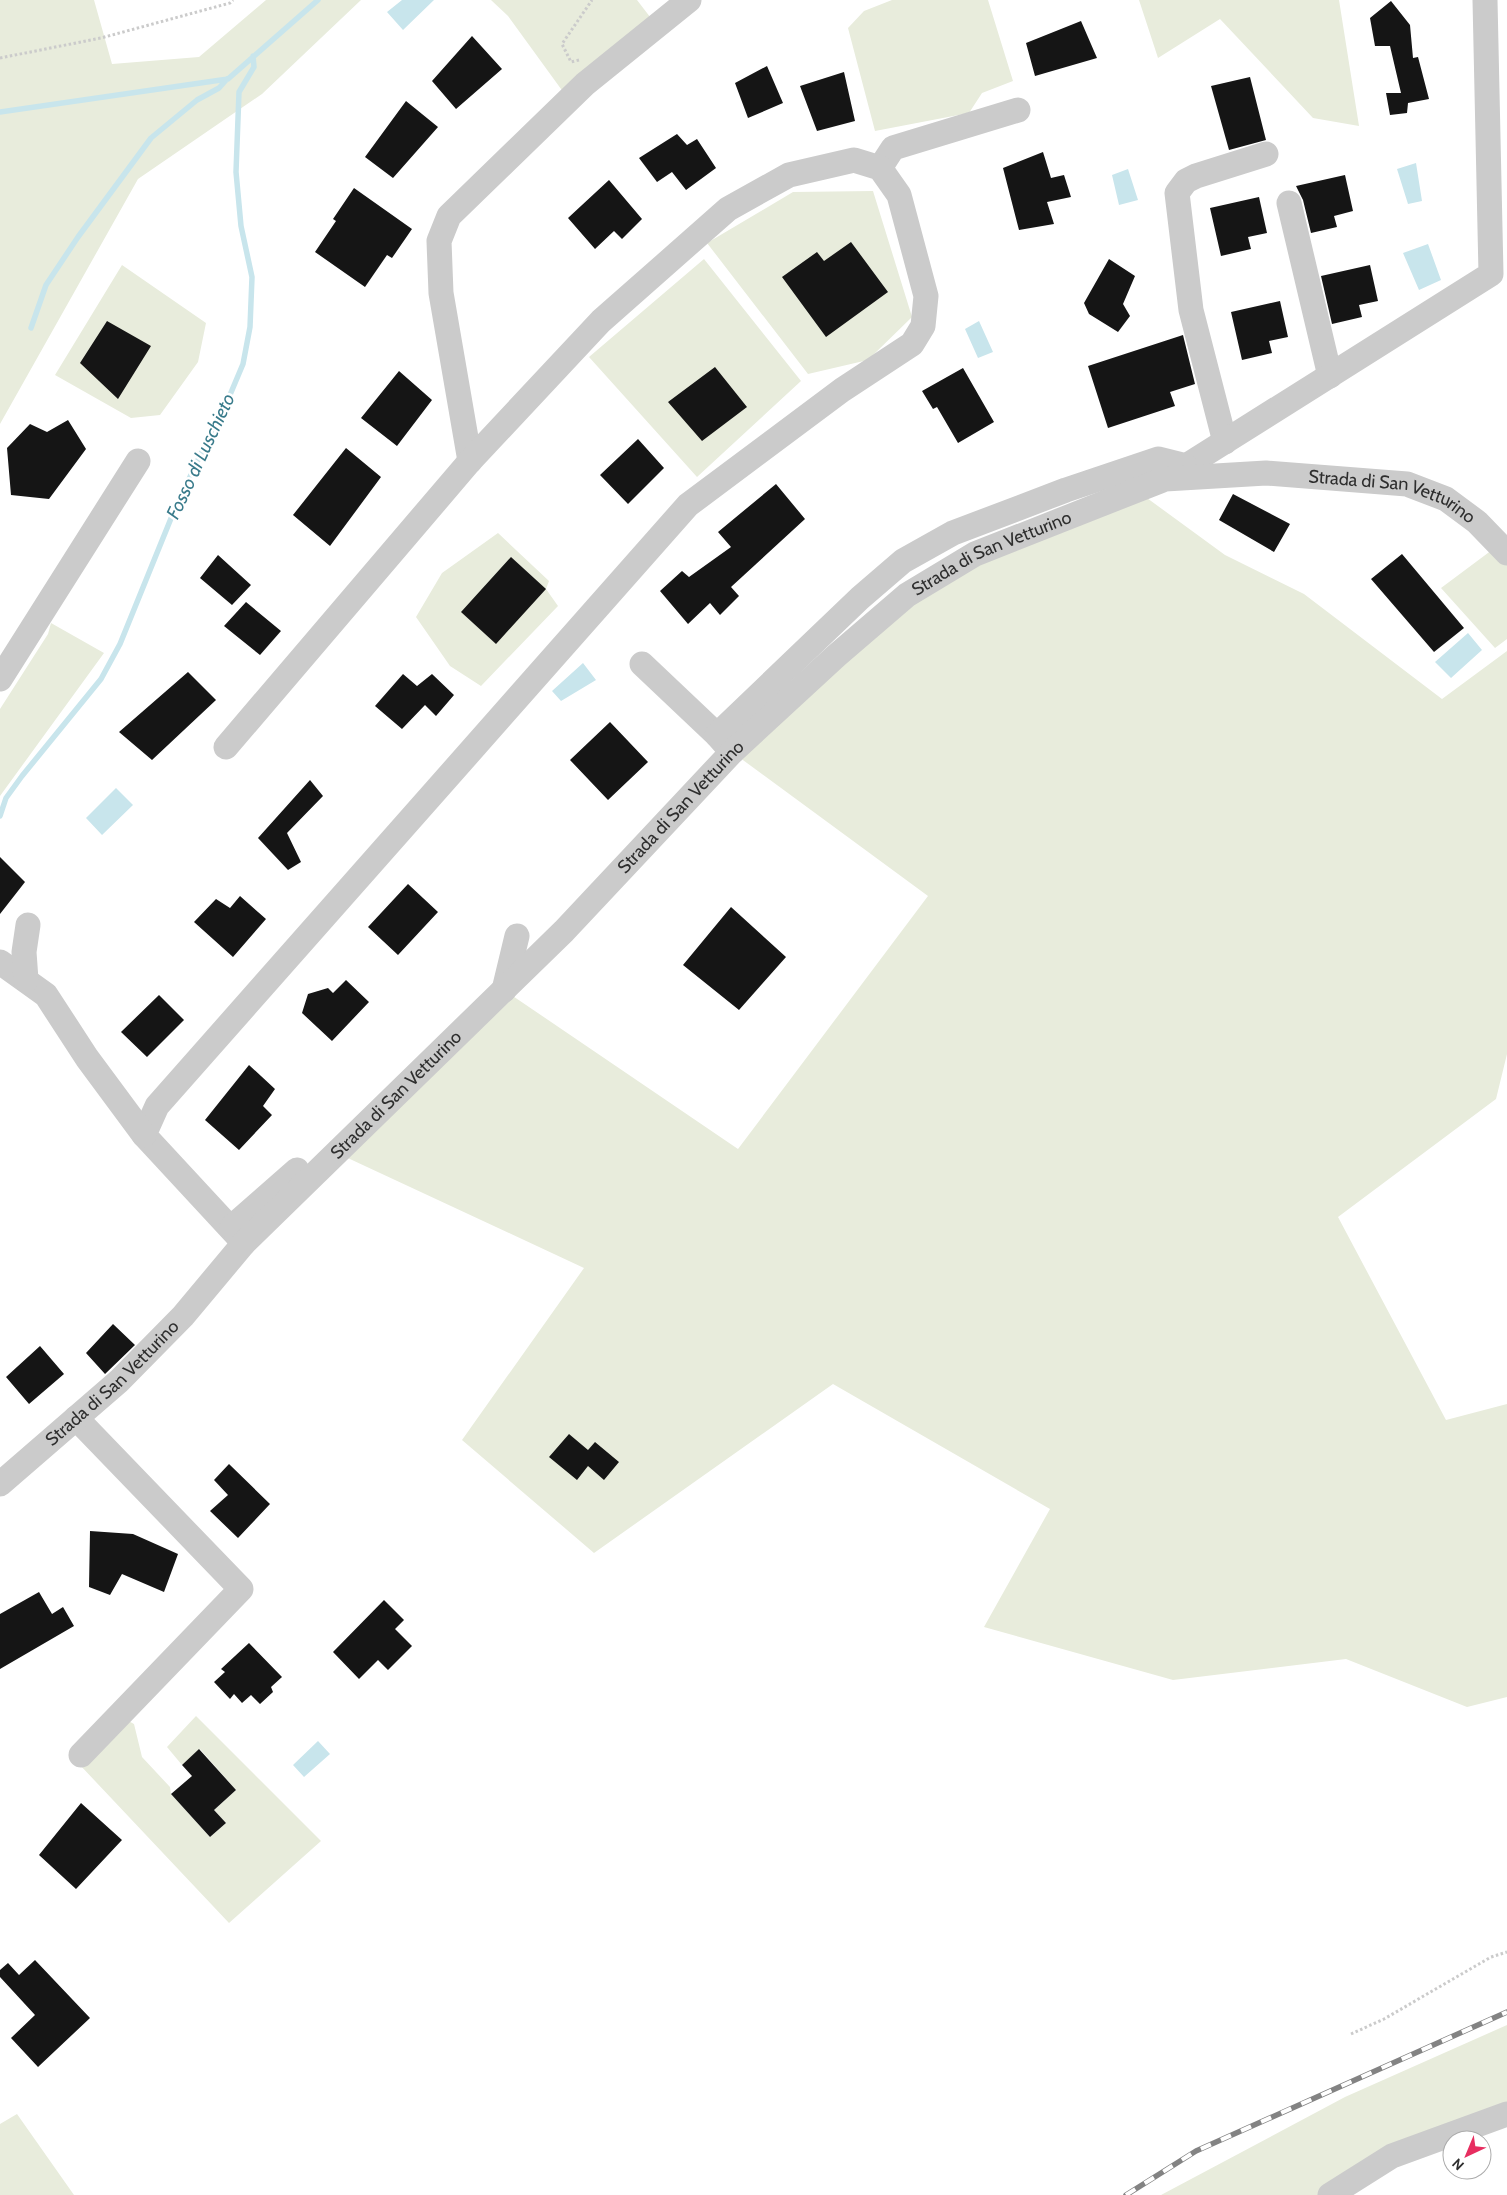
<svg xmlns="http://www.w3.org/2000/svg" width="1507" height="2195" viewBox="0 0 1507 2195" font-family="Cabin,sans-serif">
	<rect width="100%" height="100%" fill="#fff"/>
	<path fill="#e8ecdc" d="M0 0H94L112 64 199 57 266 0H361L262 94 138 179 0 424Z
		M491 0H637L657 26 569 100 508 16Z
		M892 0H988L1013 81 982 93 969 113 875 131 848 28 864 11Z
		M1139 0H1339L1359 126 1313 118 1220 19 1158 58Z
		M873 191 912 317 868 360 808 374 707 243 793 192Z
		M704 259 801 381 697 477 589 357Z
		M122 265 206 323 198 362 160 415 131 418 55 375Z
		M1136 490 1225 555 1304 594 1442 699 1507 651V1054L1496 1099 1338 1217 1446 1420 1507 1404V1697L1467 1707 1346 1659 1173 1680 984 1627 1050 1509 833 1384 594 1553 462 1440 584 1268 337 1153 504 990 738 1149 928 896 732 752 907 595Z
		M498 533 549 581 546 589 558 606 481 686 450 666 416 617 442 573Z
		M1500 544 1507 553V639L1495 648 1441 588Z
		M51 623 104 653 0 796V709L48 634Z
		M196 1716 321 1841 229 1923 79 1764 123 1718 134 1724 142 1757 170 1787 171 1794 210 1837 226 1823 214 1810 236 1790 200 1749 182 1765 167 1747Z
		M1507 2025V2114L1330 2195H1161L1345 2097Z
		M17 2114 74 2195H0V2124Z"/>
	<path fill="#c8e5ec" d="M402 0H434L403 30 387 12Z
		M1416 163 1422 201 1408 204 1397 169Z
		M1128 169 1138 200 1119 205 1112 175Z
		M1428 244 1441 280 1419 290 1403 253Z
		M979 321 993 352 978 358 965 329Z
		M1468 633 1482 650 1451 678 1435 662Z
		M583 663 596 680 561 701 552 691Z
		M116 788 133 805 102 835 86 818Z
		M318 1741 330 1754 304 1777 293 1765Z"/>
	<g fill="none" stroke-linecap="round" stroke-linejoin="round">
		<path stroke="#c8e5ec" stroke-width="5.5" d="M0 112 228 79 318 0
			M31 328 46 285 78 237 151 138 197 100 219 88 227 79
			M0 816 6 798 22 776 101 679 120 644 174 511 214 426 227 402 243 364 250 327 252 277 241 226 236 172 239 92 254 67 253 56"/>
	</g>
	<path fill="#151515" d="M1391 1 1410 25 1413 58 1418 57 1429 99 1408 103 1407 113 1390 115 1386 93H1401L1390 46H1375L1370 18Z
		M1081 21 1097 58 1035 76 1026 43Z
		M472 36 502 69 456 109 432 81Z
		M767 66 783 103 748 118 735 83Z
		M844 72 855 121 817 131 800 86Z
		M1250 77 1266 140 1229 150 1211 86Z
		M406 101 438 127 393 178 365 157Z
		M677 134 687 145 697 139 716 168 686 190 672 172 657 182 639 158Z
		M1043 152 1051 178 1064 175 1071 197 1047 202 1054 224 1019 230 1003 168Z
		M1345 175 1353 211 1334 216 1337 227 1311 233 1303 200 1296 186Z
		M609 180 642 219 622 239 614 231 595 249 568 218Z
		M354 188 412 229 392 258 387 255 365 287 315 252 336 221 333 219Z
		M1259 197 1267 233 1248 237 1251 249 1221 256 1210 208Z
		M851 242 888 292 826 337 782 277 817 252 824 261Z
		M1109 259 1135 276 1123 304 1130 316 1118 332 1089 314 1084 303Z
		M1370 265 1378 301 1359 305 1362 317 1332 324 1321 276Z
		M1280 301 1288 337 1269 341 1272 353 1242 360 1231 312Z
		M107 321 151 346 118 399 80 363Z
		M1183 335 1195 384 1170 392 1175 406 1108 428 1088 366Z
		M715 367 747 407 702 441 668 402Z
		M963 368 994 422 958 443 937 407 933 409 922 391Z
		M399 371 432 400 397 446 361 418Z
		M68 420 86 449 49 499 11 495 7 448 30 424 47 432Z
		M638 439 664 468 628 504 600 475Z
		M346 448 381 477 330 546 293 515Z
		M776 484 805 519 731 587 739 596 720 615 710 603 688 624 660 591 682 571 689 577 731 547 718 532Z
		M1233 494 1290 524 1274 552 1219 520Z
		M1402 554 1464 628 1434 652 1371 579Z
		M218 555 251 585 232 605 200 578Z
		M511 557 546 589 496 644 461 612Z
		M246 602 281 631 260 655 224 626Z
		M188 672 216 700 152 760 119 732Z
		M403 674 417 686 432 674 454 695 436 716 425 705 402 729 375 706Z
		M610 722 648 762 608 800 570 760Z
		M310 780 323 796 287 833 301 862 288 870 258 838Z
		M0 857 25 882 0 914Z
		M408 884 438 912 398 955 368 927Z
		M240 896 266 919 233 957 194 922 216 899 230 908Z
		M731 907 786 957 739 1010 683 965Z
		M346 980 369 1002 332 1041 302 1013 308 994 328 988 333 993Z
		M159 995 184 1020 147 1057 121 1032Z
		M249 1065 275 1089 263 1106 272 1115 239 1150 205 1120Z
		M113 1324 135 1345 105 1374 86 1353Z
		M40 1346 64 1374 29 1404 6 1377Z
		M569 1434 588 1450 595 1442 619 1462 604 1480 588 1466 577 1480 549 1457Z
		M229 1464 270 1504 238 1538 210 1511 228 1495 214 1480Z
		M90 1531 133 1534 178 1554 164 1592 122 1574 110 1595 89 1587Z
		M39 1592 52 1614 63 1607 74 1626 0 1669V1614Z
		M384 1600 404 1620 395 1629 412 1646 388 1670 378 1660 359 1679 333 1652Z
		M249 1643 282 1677 271 1687 273 1692 260 1704 251 1695 242 1703 234 1694 230 1699 214 1682 225 1672 221 1669Z
		M199 1749 236 1790 214 1810 226 1823 210 1837 171 1794 192 1776 182 1765Z
		M81 1803 122 1840 76 1889 39 1855Z
		M35 1960 90 2018 38 2067 11 2038 35 2015 0 1977V1970L8 1963 19 1975Z"/>
	<g fill="none" stroke-linecap="round" stroke-linejoin="round">
		<path stroke="#cbcbcb" stroke-width="3" stroke-dasharray="2.5 2.5" stroke-linecap="butt" d="M0 58 101 38 230 3 233 0
			M579 60 571 62 562 44 592 0
			M1351 2034 1384 2019 1491 1957 1507 1952"/>
		<g stroke="#cbcbcb" stroke-width="25">
			<path d="M880 168 893 148 1018 110"/>
			<path d="M1289 203 1330 376"/>
			<path d="M1225 442 1191 310 1177 193 1186 181 1196 176 1266 154"/>
			<path d="M470 461 441 293 439 241 449 216 585 84 689 0"/>
			<path d="M1167 478 1491 274 1485 0"/>
			<path d="M642 664 717 735"/>
			<path d="M0 679 138 461"/>
			<path d="M226 747 470 461 601 321 728 209 789 175 854 160 880 168 899 195 926 296 923 326 912 344 842 390 688 505 157 1106 144 1135 244 1243"/>
			<path d="M732 752 717 735 860 598 903 561 953 533 1066 490 1158 459 1186 466"/>
			<path d="M0 962 46 995 87 1058 144 1135"/>
			<path d="M26 980 24 952 28 925"/>
			<path d="M504 990 517 936"/>
			<path d="M232 1227 297 1170"/>
			<path d="M76 1418 241 1589 81 1755"/>
			<path id="s1" d="M0 1484 119 1381 183 1316 244 1243 564 931 732 752 836 656 907 595 975 554 1165 479 1266 473 1407 484 1446 499 1477 522 1507 553"/>
			<path d="M1330 2195 1392 2156 1507 2114"/>
		</g>
		<defs>
			<path id="rail" d="M1126 2195 1196 2151 1507 2012"/>
		</defs>
		<use href="#rail" stroke="#838383" stroke-width="5.5"/>
		<use href="#rail" stroke="#fff" stroke-width="4" stroke-dasharray="11" stroke-linecap="butt"/>
	</g>
	<g text-anchor="middle" stroke-width="5" stroke-linejoin="round" paint-order="stroke">
		<g font-size="18" fill="#2e2e2e" stroke="#fff">
			<text dy="6" stroke="none"><textPath href="#s1" startOffset="1786">Strada di San Vetturino</textPath></text>
			<text dy="6" stroke="none"><textPath href="#s1" startOffset="1366">Strada di San Vetturino</textPath></text>
			<text dy="6" stroke="none"><textPath href="#s1" startOffset="961">Strada di San Vetturino</textPath></text>
			<text dy="6" stroke="none"><textPath href="#s1" startOffset="556">Strada di San Vetturino</textPath></text>
			<text dy="6" stroke="none"><textPath href="#s1" startOffset="151">Strada di San Vetturino</textPath></text>
		</g>
		<g font-size="19" font-style="italic" fill="#397b8b" stroke="#fff">
			<text transform="translate(200 456) rotate(-65)" y="7">Fosso di Luschieto</text>
		</g>
	</g>
	<g transform="translate(1467 2155) rotate(224)"><circle r="24" fill="#ffffff" stroke="#ababab"/>
	<path d="M0-4L9 19L0 12L-9 19Z" fill="#e72e60"/>
	<text y="-8" font-size="14" font-weight="bold" text-anchor="middle" fill="#2e2e2e">N</text>
	</g>
</svg>
